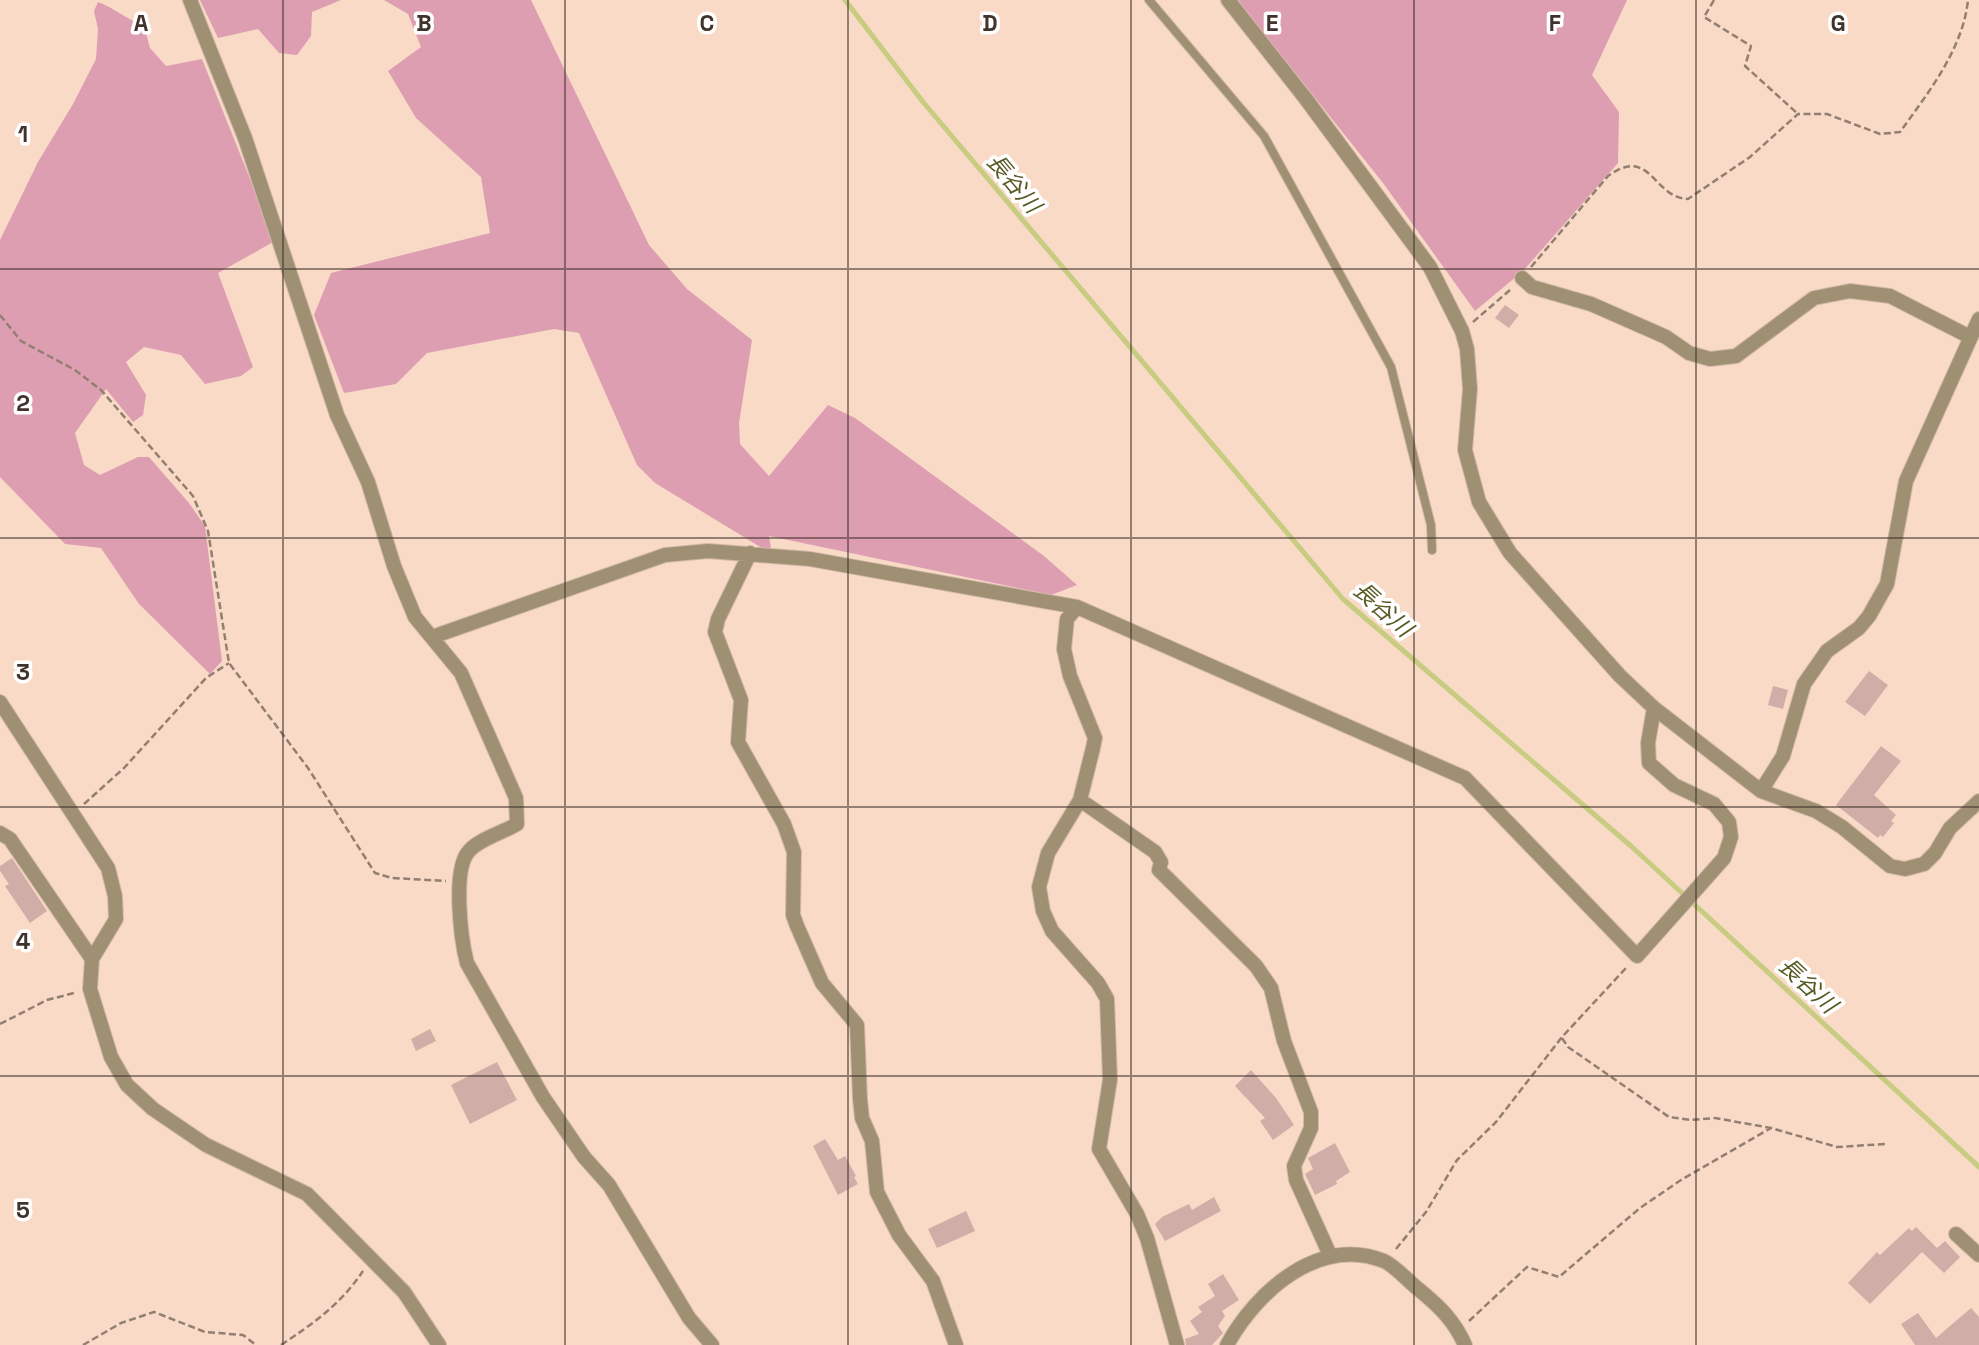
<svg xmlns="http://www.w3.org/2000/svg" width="1979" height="1345" viewBox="0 0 1979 1345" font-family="'Space Grotesk','Noto Sans JP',sans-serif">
	<rect width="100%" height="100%" fill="#f8dac6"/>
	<path fill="#de9eb2" d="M200 0H341L312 12 311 36 297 55 279 53 258 29 218 38Z
		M384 0H531L649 245 687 289 752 340 739 423 740 444 769 476 828 405 855 418 1044 556 1077 585 1051 595 769 536 772 554 655 483 637 465 579 333 554 329 427 353 396 384 344 393 314 315 331 273 490 233 481 177 416 118 388 71 421 47 408 14Z
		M1237 0H1627L1592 75 1619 112 1618 163 1523 271 1475 311 1383 183Z
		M98 2C114 8 127 19 144 26L150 48 166 66 202 59 275 241 218 273 253 367 241 376 205 384 181 355 144 347 126 362 146 395 143 415 133 422 106 389 75 433 84 465 100 475 138 457H149L189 503 205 526 222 661 210 674 139 604 101 548 65 544 0 477V240L38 162 73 104 96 59 98 29 94 11Z"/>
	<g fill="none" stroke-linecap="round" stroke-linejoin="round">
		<path stroke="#c7cc81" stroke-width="5" d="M845 0 923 102 1343 599 1631 846 1979 1167"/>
	</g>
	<path fill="#d1ada8" d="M1505 305 1519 315 1509 328 1495 318Z
		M1869 671 1888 685 1865 716 1845 702Z
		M1773 686 1788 690 1783 709 1768 705Z
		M1881 746 1901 761 1874 795 1896 815 1891 821 1894 823 1883 837 1880 835 1878 838 1836 805Z
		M12 858 47 911 30 923 5 886 9 884 0 871V866Z
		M430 1029 436 1041 416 1051 411 1039Z
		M497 1062 517 1100 470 1124 451 1085Z
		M1251 1070 1276 1098 1294 1125 1273 1140 1260 1121 1265 1118 1235 1086Z
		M825 1139 838 1160 845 1156 856 1176 854 1177 858 1184 838 1195 813 1146Z
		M1335 1143 1350 1172 1336 1181 1337 1184 1315 1195 1305 1174 1313 1169 1308 1158Z
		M1214 1197 1221 1211 1165 1241 1155 1224 1162 1217 1189 1204 1192 1210Z
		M966 1211 975 1231 937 1248 928 1229Z
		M1916 1227 1937 1248 1945 1241 1960 1257 1944 1273 1922 1252 1870 1304 1848 1283 1877 1252 1880 1255 1909 1228 1912 1231Z
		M1223 1274 1239 1300 1222 1311 1225 1316 1218 1326 1223 1333 1212 1345H1186L1185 1339 1199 1334 1190 1321 1202 1312 1198 1307 1215 1296 1208 1284Z
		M1971 1308 1979 1317V1345H1915L1901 1324 1918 1313 1936 1338Z"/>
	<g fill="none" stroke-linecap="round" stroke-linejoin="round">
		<defs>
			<path id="service" d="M1149 0 1264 136 1391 367 1431 525 1432 550"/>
			<path id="minor" d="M190 0 245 138 337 415 368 482 394 566 415 617 461 673 516 798 517 824C504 832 479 839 469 851 452 869 461 940 467 963L543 1097 584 1157 609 1185 689 1318 712 1345
				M1228 0 1306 99 1430 267 1462 331 1467 349 1470 389 1465 450 1479 502 1510 553 1620 676 1654 708 1761 791 1816 811 1842 827 1890 866 1905 869 1924 864 1935 853 1950 828 1979 801
				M1522 278 1532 287 1591 304 1666 337 1689 353 1710 359 1736 356 1814 298 1850 291 1890 296 1970 337
				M750 553 718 619 715 632 741 700 738 742 784 824 794 852 793 915 797 926 822 983 857 1025 860 1099 862 1118 872 1141 877 1192 899 1235 933 1281 956 1345
				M432 637 665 555 708 551 810 559 1077 607
				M0 702 108 868 115 896 116 919 92 959 90 989 111 1057 127 1085 153 1109 206 1145 307 1194 404 1292 439 1345
				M1761 791 1783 756 1804 684 1827 651 1859 628 1869 616 1887 584 1906 481 1979 319
				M1080 800 1155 852 1161 862 1159 870 1256 966 1271 988 1284 1041 1311 1112V1128L1294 1166 1296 1180 1330 1255
				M0 833 10 839 92 959
				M1956 1234 1979 1255
				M1177 1345 1147 1238 1137 1214 1099 1149 1110 1080 1107 999 1098 983 1052 931 1043 911 1039 887 1048 853 1080 800 1093 748 1095 738 1070 676 1064 649 1067 619 1077 607 1465 778 1637 956 1724 858 1731 837 1729 822 1714 804 1674 785 1649 763 1648 743 1654 708
				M1227 1345C1256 1292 1319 1235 1384 1261 1395 1266 1407 1280 1417 1288 1438 1305 1454 1320 1465 1345"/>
		</defs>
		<use href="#service" stroke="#d3b9a7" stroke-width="10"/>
		<use href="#minor" stroke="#d3b9a7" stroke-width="16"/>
		<path stroke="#937f71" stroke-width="2.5" stroke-dasharray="7 3.5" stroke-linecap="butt" d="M1714 0 1704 17 1751 46 1745 66 1798 114
			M1531 267 1608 176C1651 145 1653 198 1688 199L1750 157 1798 114H1827L1880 134 1900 132C1928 93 1963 49 1968 0
			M0 315 21 341 75 370 101 390 193 496 208 531 229 663 308 768 375 873 392 878 446 881
			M1473 322 1510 290
			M84 804 124 768 206 678 229 663
			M0 1024 47 1000 74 993
			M1562 1038 1568 1047 1669 1117 1691 1120 1715 1118 1771 1128 1837 1147 1885 1144
			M1396 1249 1426 1212 1457 1160 1496 1122 1562 1037 1626 968
			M1469 1321 1527 1267 1559 1277 1640 1208 1681 1180 1771 1128
			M83 1345 121 1323 154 1312 205 1332 243 1335 256 1345
			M281 1345C314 1323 341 1304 363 1271"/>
		<use href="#service" stroke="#9f9074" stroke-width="8"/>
		<use href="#minor" stroke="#9f9074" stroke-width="14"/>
	</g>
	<path fill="none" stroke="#3f332b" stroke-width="2" stroke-opacity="0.55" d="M283 0V1345M565 0V1345M848 0V1345M1131 0V1345M1414 0V1345M1696 0V1345M0 269H1979M0 538H1979M0 807H1979M0 1076H1979"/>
	<g text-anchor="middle" stroke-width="7" stroke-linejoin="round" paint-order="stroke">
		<g font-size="23" font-style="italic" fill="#575a23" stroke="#fff">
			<text transform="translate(1014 183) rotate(50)" y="8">長谷川</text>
			<text transform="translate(1383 609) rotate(42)" y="8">長谷川</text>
			<text transform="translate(1808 985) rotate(43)" y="8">長谷川</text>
		</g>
	</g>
	<g font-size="23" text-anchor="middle" font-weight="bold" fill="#3f332b" stroke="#fff" stroke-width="7" stroke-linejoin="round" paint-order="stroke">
		<text x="141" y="31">A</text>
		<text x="424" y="31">B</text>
		<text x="707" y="31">C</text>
		<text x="990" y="31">D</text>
		<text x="1272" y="31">E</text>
		<text x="1555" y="31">F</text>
		<text x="1838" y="31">G</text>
		<text x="23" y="142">1</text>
		<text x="23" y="411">2</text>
		<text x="23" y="680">3</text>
		<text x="23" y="949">4</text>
		<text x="23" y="1218">5</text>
	</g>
</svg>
